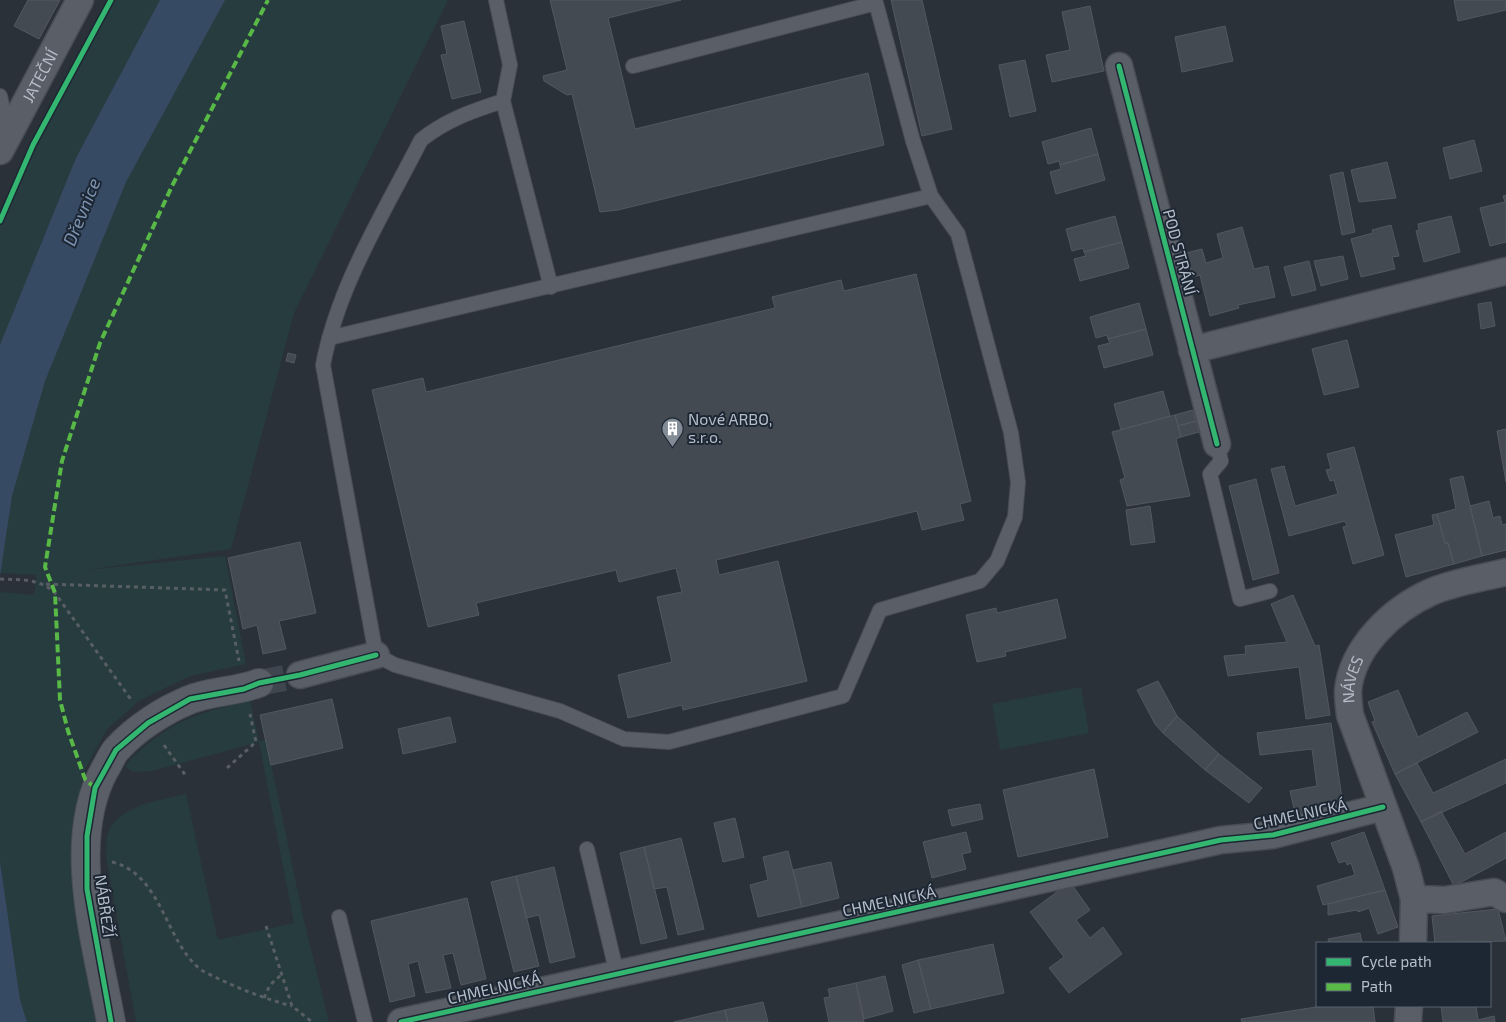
<svg xmlns="http://www.w3.org/2000/svg" width="1506" height="1022" viewBox="0 0 1506 1022" font-family="'Exo 2',sans-serif">
	<rect width="100%" height="100%" fill="#2a3139"/>
	<path fill="#273c3f" d="M111 0H448L294 313 231 549 86 570 225 556 246 664 190 676 139 701 107 729 83 773 71 847 73 880 99 1022H0V592L34 595 37 575 0 573V221L33 145Z
		M1081 687 1089 733 1000 750 992 704Z
		M250 701 259 741 266 740 304 921 329 1022H136L106 856C107 850 105 839 108 833 118 805 162 800 186 794L218 940 294 923 259 742 152 771 133 772 126 767C129 759 138 753 144 747 179 717 207 711 250 701Z"/>
	<path fill="#374a63" d="M160 0H225L126 182 45 381 12 496 0 576V345L76 158Z
		M0 862 20 1000 27 1022H0Z"/>
	<path fill="#444a51" stroke="#525861" d="M28 0H60L39 39 14 26Z
		M550 0H681L608 18 635 129 868 73 884 145 618 210 600 212 572 94 567 95 544 81 543 76 567 70Z
		M891 0H922L952 129 922 136Z
		M1454 0H1506V10L1458 21Z
		M1090 6 1104 71 1052 82 1046 55 1070 50 1062 12Z
		M464 21 481 92 452 99 441 55 447 54 441 26Z
		M1225 26 1233 61 1182 72 1175 37Z
		M1025 60 1036 111 1010 117 999 65Z
		M1091 128 1098 154 1060 165 1059 161 1048 164 1042 142Z
		M1474 140 1482 171 1450 179 1443 148Z
		M1098 154 1105 180 1056 194 1050 172 1061 169 1060 165Z
		M1387 162 1396 198 1359 202 1351 170Z
		M1343 172 1355 232 1342 235 1330 175Z
		M1506 195V242L1490 246 1480 208 1505 202 1503 196Z
		M1115 216 1122 242 1084 252 1083 248 1072 251 1066 229Z
		M1451 216 1460 252 1424 262 1416 231 1419 230 1418 224Z
		M1391 225 1399 256 1392 257 1395 269 1361 277 1351 239 1373 233 1372 230Z
		M1242 227 1254 269 1268 266 1275 297 1238 305 1239 308 1210 316 1200 275 1193 277 1186 253 1202 249 1206 263 1223 258 1217 234Z
		M1122 242 1129 268 1080 281 1074 259 1086 256 1084 252Z
		M1343 256 1348 279 1321 286 1314 261Z
		M1309 261 1316 290 1292 296 1284 267Z
		M916 274 971 501 960 504 964 520 922 530 917 511 716 560 719 575 778 561 807 681 683 710 682 705 628 718 618 675 672 662 657 597 682 592 676 568 619 582 616 570 476 603 479 615 428 627 372 390 423 378 426 392 775 308 772 297 841 280 844 291Z
		M1491 302 1495 326 1481 329 1478 304Z
		M1139 303 1146 329 1108 339 1107 335 1096 338 1090 317Z
		M1146 329 1153 355 1104 368 1098 346 1110 343 1108 339Z
		M1347 340 1359 387 1324 395 1312 349Z
		M288 353 296 355 294 363 286 361Z
		M1163 391 1170 416 1121 430 1114 404Z
		M1193 410 1196 421 1178 426 1175 415Z
		M1175 415 1181 437 1176 439 1190 496 1127 506 1120 480 1125 478 1112 432Z
		M1196 421 1199 432 1181 437 1178 426Z
		M1506 429V482L1497 431Z
		M1354 447 1384 555 1353 564 1343 527 1347 526 1345 521 1289 536 1271 469 1284 466 1295 506 1338 494 1334 480 1330 481 1326 470 1331 469 1327 454Z
		M1463 476 1482 556 1454 564 1448 543H1445L1437 514 1456 509 1450 479Z
		M1256 479 1279 573 1253 580 1229 486Z
		M1489 501 1493 518 1500 516 1502 525 1506 524V550L1482 556 1470 506Z
		M1150 506 1155 542 1131 545 1126 510Z
		M1437 514 1445 543H1448L1454 564 1406 577 1395 535 1434 525 1432 515Z
		M300 542 316 613 279 621 286 649 263 654 257 625 243 629 228 558Z
		M1293 595 1315 646 1319 645 1330 715 1306 719 1299 667 1228 676 1224 656 1246 654 1245 646 1287 642 1271 604Z
		M1057 599 1066 638 1005 652 1006 656 977 662 966 615 996 608 997 613Z
		M1158 681 1177 716 1163 733 1155 724 1137 690Z
		M1398 690 1418 737 1467 712 1478 732 1395 774 1372 722 1375 721 1368 702Z
		M332 699 343 748 271 765 260 715Z
		M1177 716 1219 754 1205 770 1163 733Z
		M450 717 456 742 403 754 398 729Z
		M1331 723 1344 812 1297 821 1290 791 1317 786 1312 749 1260 755 1257 733Z
		M1219 754 1262 788 1249 803 1205 770Z
		M1506 759V783L1421 822 1395 774 1417 763 1433 793Z
		M1094 769 1108 837 1018 857 1003 790Z
		M980 804 983 819 952 826 948 810Z
		M1441 811 1465 854 1506 832V858L1454 886 1421 822Z
		M735 818 744 857 723 862 714 823Z
		M966 832 971 852 962 854 966 869 932 878 923 842Z
		M1364 832 1385 890 1323 905 1317 886 1355 875 1351 863 1347 865 1346 861 1339 863 1331 843Z
		M681 838 704 929 678 935 667 887 654 889 644 847Z
		M644 847 667 938 641 944 620 853Z
		M788 851 802 907 758 917 750 885 768 880 763 857Z
		M831 862 839 898 802 907 793 870Z
		M554 867 575 957 550 963 539 915 526 918 516 876Z
		M516 876 539 966 514 972 491 882Z
		M1070 882 1090 910 1076 920 1090 938 1103 927 1122 954 1069 993 1049 968 1064 957 1030 912Z
		M1385 890 1398 927 1378 934 1369 908 1358 912 1357 910 1328 915V904Z
		M467 898 486 979 461 985 453 953 443 955 451 988 426 993 418 961 408 964 415 996 390 1002 371 921Z
		M1498 909 1506 941 1435 943 1432 916Z
		M1360 933 1362 943H1329L1328 939Z
		M993 944 1004 993 931 1009 918 960Z
		M918 960 931 1009 914 1013 902 965Z
		M885 976 893 1011 864 1019 856 983Z
		M856 983 864 1022H829L824 998 830 997 828 989Z
		M763 1002 768 1022H728L725 1010Z
		M1322 1006H1373L1375 1022H1242L1241 1019Z
		M1441 1006H1476L1478 1020 1494 1016 1495 1022H1443Z
		M725 1010 728 1022H674Z"/>
	<g fill="none" stroke-linecap="round" stroke-linejoin="round">
		<path stroke="#3f464f" stroke-width="26" stroke-dasharray="26 13" stroke-linecap="butt" d="M259 683 300 675"/>
		<defs>
			<path id="service" d="M496 0 510 65 503 101
				M0 96 8 132
				M551 287 503 101C472 111 446 120 421 140 384 213 338 285 323 365L376 655 395 665 560 711 624 739 669 742 843 696 880 610 980 581 997 561 1015 517 1018 482 1011 433 958 234 931 196 913 141 876 3 633 66
				M329 338 931 196
				M1217 444 1221 461 1210 474 1240 599 1270 591
				M587 849 617 974
				M339 917 365 1022"/>
			<g id="minor">
				<path d="M1119 66 1217 444"/>
				<path id="s1" d="M0 151 80 0"/>
				<path d="M1192 350 1506 271"/>
				<path d="M300 675 376 655"/>
				<path d="M1414 899 1445 900 1494 892 1506 899"/>
				<path id="s2" d="M1413 943 1414 899 1406 868 1350 715C1349 707 1348 699 1348 691 1352 647 1393 609 1431 592 1454 582 1482 578 1506 572"/>
				<path d="M401 1022 1221 840 1273 835 1383 807"/>
				<path d="M1408 1022 1409 1006"/>
			</g>
			<path id="tertiary" d="M111 1022C97 945 65 841 105 769 109 763 112 754 117 749 135 729 164 710 189 700 210 691 236 692 259 683"/>
		</defs>
		<use href="#service" stroke="#484d54" stroke-width="16"/>
		<use href="#minor" stroke="#484d54" stroke-width="29"/>
		<use href="#tertiary" stroke="#484d54" stroke-width="30"/>
		<path stroke="#585e64" stroke-width="3" stroke-dasharray="4 4" stroke-linecap="butt" d="M0 579C21 580 39 578 55 593L132 701
			M46 584 225 590 239 661
			M164 745 186 776
			M227 768 256 742 250 714
			M112 862C162 874 165 941 200 969 205 973 212 975 217 978 242 990 266 999 292 1006
			M266 926 292 1006 312 1022
			M264 998 270 985 281 975"/>
		<use href="#service" stroke="#5a5f67" stroke-width="14"/>
		<use href="#minor" stroke="#5a5f67" stroke-width="26"/>
		<use href="#tertiary" stroke="#5a5f67" stroke-width="28"/>
		<path stroke="#58b947" stroke-width="4" stroke-dasharray="8 4" stroke-linecap="butt" d="M95 788 85 779 68 731 60 700 55 593 45 567 62 461 100 343 172 186 268 0"/>
		<defs>
			<path id="cycleway" d="M1119 66 1217 444
				M0 221 33 145 111 0
				M111 1022 87 889V836L95 788 116 750 148 723 190 699 244 689 259 683 300 675 376 655
				M401 1022 1221 840 1273 835 1383 807"/>
		</defs>
		<use href="#cycleway" stroke="#1d2734" stroke-width="8"/>
		<use href="#cycleway" stroke="#33b770" stroke-width="5"/>
	</g>
	<defs>
		<symbol id="building-pin" viewBox="-11 -11 22 30"><path d="M0 17L-7.5 6A9.5 9.5 0 1 1 7.5 6Z" fill="#848c97" stroke="#1d2734"/><path d="M-4-6H4V6H1V3H-1V6H-4ZM-2.5-4.3h1.7v1.8h-1.7ZM.8-4.3h1.7v1.8H.8ZM-2.5-1h1.7V.8h-1.7ZM.8-1h1.7V.8H.8Z" fill="#fff"/></symbol>
	</defs>
	<g fill-rule="evenodd">
		<use href="#building-pin" x="660" y="416" width="25" height="34"/>
	</g>
	<g text-anchor="middle" stroke-width="4" stroke-linejoin="round" paint-order="stroke">
		<g font-size="16" fill="#b5bdca" stroke="#1d2734">
			<text dy="6" stroke="none"><textPath href="#s1" startOffset="85">JATEČNÍ</textPath></text>
			<text transform="translate(1180 252) rotate(75)" y="6">POD STRÁNÍ</text>
			<text dy="6" stroke="none"><textPath href="#s2" startOffset="275">NÁVES</textPath></text>
			<text transform="translate(1300 814) rotate(-12)" y="6">CHMELNICKÁ</text>
			<text transform="translate(889 901) rotate(-12)" y="6">CHMELNICKÁ</text>
			<text transform="translate(105 906) rotate(82)" y="6">NÁBŘEŽÍ</text>
			<text transform="translate(494 988) rotate(-13)" y="6">CHMELNICKÁ</text>
		</g>
		<g font-size="16" fill="#b5bdca" stroke="#1d2734" text-anchor="start">
			<text x="688" y="425">Nové ARBO,<tspan x="688" dy="18">s.r.o.</tspan></text>
		</g>
		<g font-size="18" font-style="italic" fill="#7c94b2" stroke="#1d2734">
			<text transform="translate(82 212) rotate(-68)" y="6">Dřevnice</text>
		</g>
	</g>
	<rect x="1316" y="942" width="175" height="65" fill="#1d2734" stroke="#5a6370"/>
	<rect x="1326" y="958" width="25" height="8" fill="#33b770" stroke="#5a6370"/>
	<text x="1361" y="967" font-size="15" fill="#b5bdca">Cycle path</text>
	<rect x="1326" y="983" width="25" height="8" fill="#58b947" stroke="#5a6370"/>
	<text x="1361" y="992" font-size="15" fill="#b5bdca">Path</text>
</svg>
